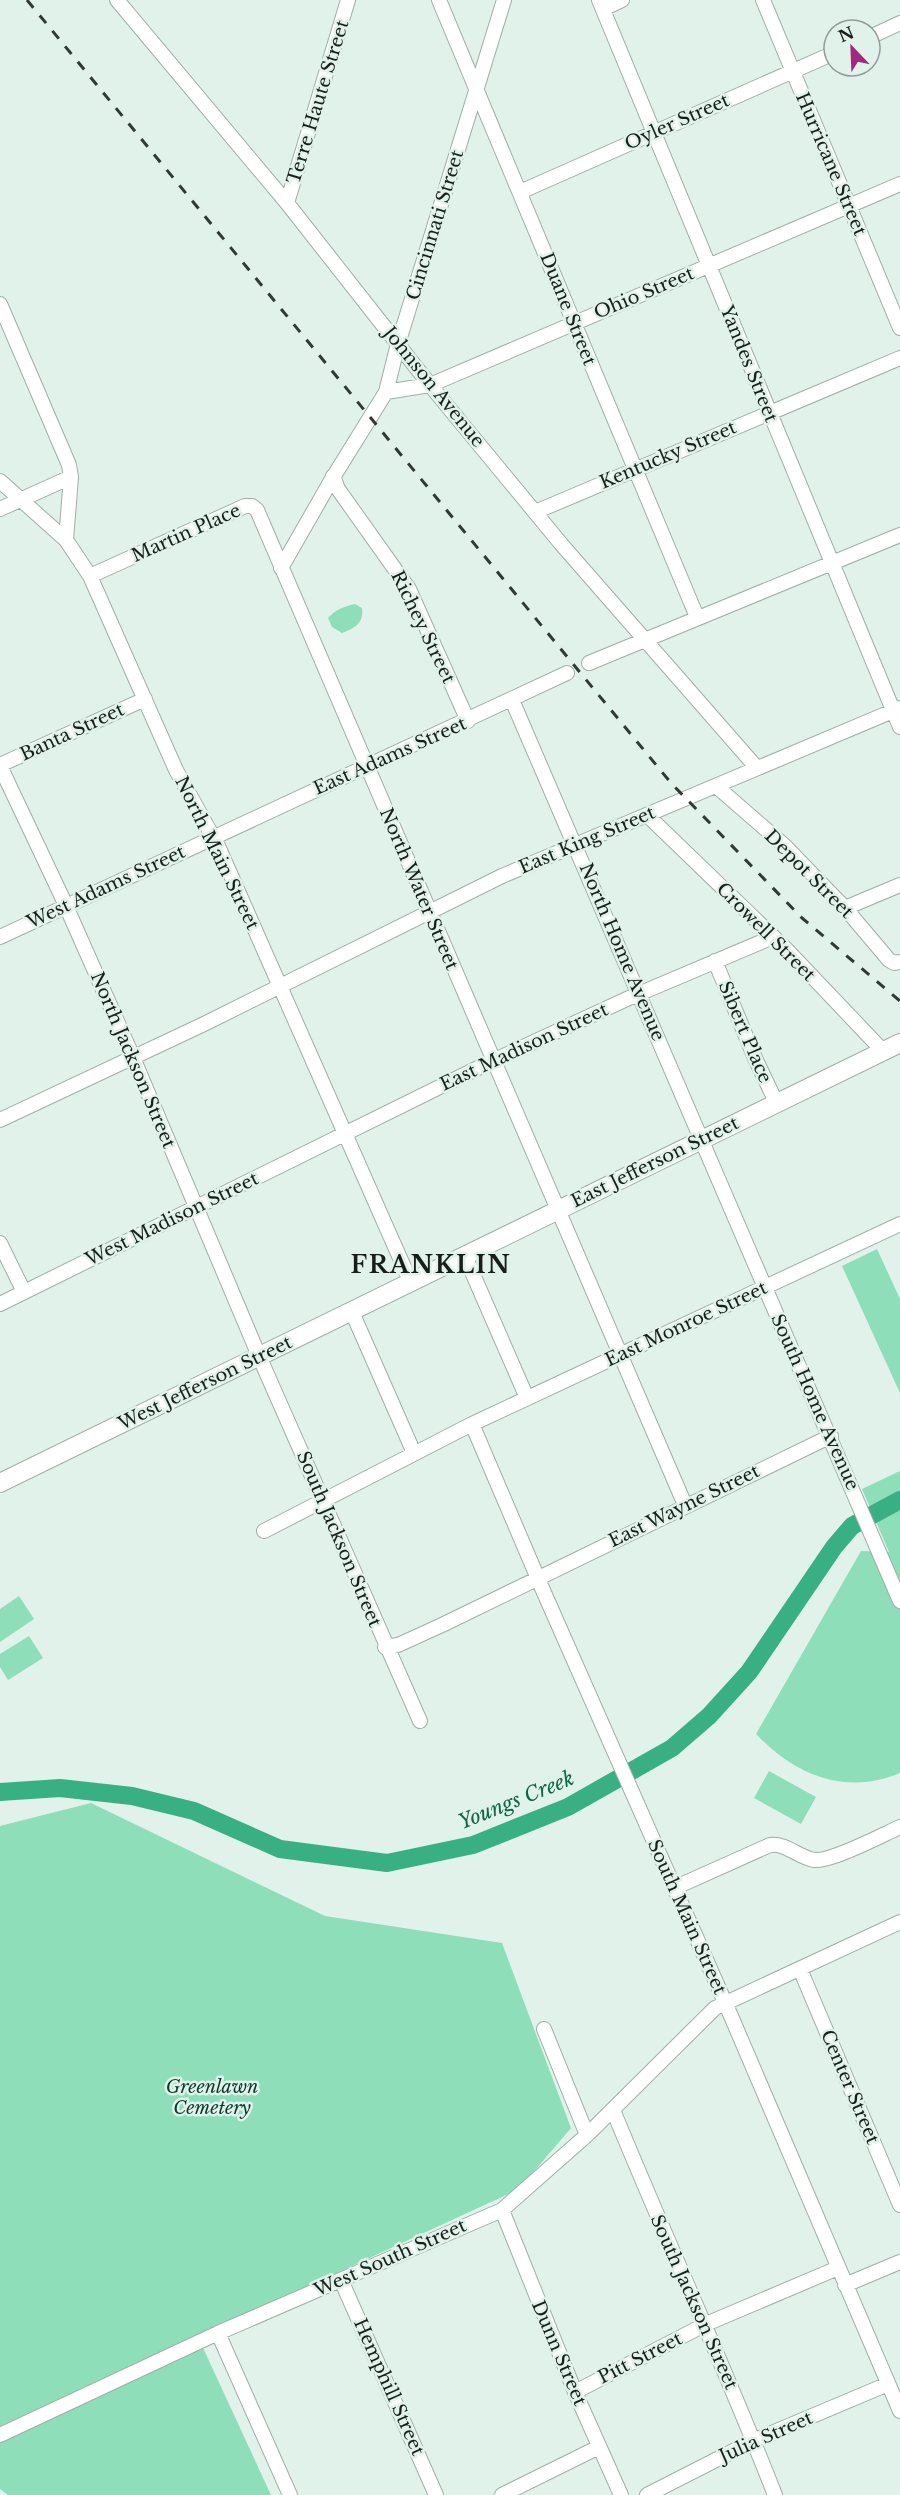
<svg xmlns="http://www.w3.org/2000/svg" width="900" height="2495" viewBox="0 0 900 2495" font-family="'Libre Baskerville',serif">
	<rect width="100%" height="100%" fill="#e0f2e9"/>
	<path fill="#8fdeba" d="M355 604 362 608C364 623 355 628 342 633L332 627 328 618C335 610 345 606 355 604Z
		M877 1249 900 1299V1393L842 1266Z
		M900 1471V1773C845 1796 795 1775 756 1734L861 1551 889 1552 862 1489Z
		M19 1596 34 1619 0 1642V1609Z
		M29 1636 43 1658 8 1680 0 1667V1654Z
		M769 1771 816 1797 801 1824 754 1798Z
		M91 1803 325 1916 502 1943 571 2128 519 2189 198 2337 271 2495H8L0 2489V1826Z"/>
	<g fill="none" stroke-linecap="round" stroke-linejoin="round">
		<path stroke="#38b083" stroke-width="18" d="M0 1792 60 1788 132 1796 194 1811 280 1849 387 1863 473 1845 568 1807 672 1748 709 1716 749 1672 834 1547 852 1526 900 1500"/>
		<defs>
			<path id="minor" d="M117 0 287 203 430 385 562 545 757 768
				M439 0 697 617
				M599 0 900 727
				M763 0 900 328
				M603 9 622 0
				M870 37 900 23
				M520 192 834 53
				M287 203 348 0
				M0 304 69 465 71 477 66 540
				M386 392 430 385 900 184
				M333 476 338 489 409 589 468 721
				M0 481 66 540 90 576 176 770 218 846 411 1283
				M0 509 71 477
				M535 512 900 358
				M281 568 332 479 386 392 398 344 504 0
				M90 576 245 506H252L257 510 685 1505
				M589 663 900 535
				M512 700C643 1000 771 1301 900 1601
				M0 765 145 699
				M0 766 62 897 129 1048 259 1356 420 1721
				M716 786 785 846 845 908 889 960 894 963 900 962
				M647 815 787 950 883 1051
				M845 908 900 885
				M0 937 567 673
				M715 961 755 1058 776 1102
				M0 1120 204 1024 502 876 900 708
				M0 1243 24 1292
				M465 1256 527 1398
				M0 1304 482 1066 629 998 773 937
				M352 1312 414 1453
				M472 1424 542 1588 731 2016 900 2411
				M264 1531 472 1424 900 1224
				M385 1647 398 1645 442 1625 831 1436
				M674 1888 770 1845C786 1843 798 1857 814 1860 831 1862 882 1835 900 1827
				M800 1969 900 2205
				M544 2029 587 2135
				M613 2110C666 2239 724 2365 775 2495
				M502 2210 575 2392 621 2495
				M341 2280 436 2495
				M845 2285 900 2262
				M218 2333 290 2495
				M575 2392 706 2324 838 2268
				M0 2435 218 2333 502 2210 587 2135 715 2008 900 1922
				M502 2495 599 2447
				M647 2495 753 2441 888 2384"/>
			<path id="major" d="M0 1483 900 1043"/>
		</defs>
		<use href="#minor" stroke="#9eafa7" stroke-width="16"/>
		<use href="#major" stroke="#9eafa7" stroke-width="20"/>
		<use href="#minor" stroke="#fff" stroke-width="14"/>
		<use href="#major" stroke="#fff" stroke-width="18"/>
		<path stroke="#313935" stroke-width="3" stroke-dasharray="10 10" stroke-linecap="butt" d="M27 0 671 783 802 918 900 1001"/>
	</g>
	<g text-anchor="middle" stroke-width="5" stroke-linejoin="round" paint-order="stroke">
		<g font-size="18" fill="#181e1b" stroke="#e0f2e9">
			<text transform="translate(318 102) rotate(-73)" y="6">Terre Haute Street</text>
			<text transform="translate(677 122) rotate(-24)" y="6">Oyler Street</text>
			<text transform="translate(831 164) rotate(67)" y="6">Hurricane Street</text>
			<text transform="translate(435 225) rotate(-73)" y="6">Cincinnati Street</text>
			<text transform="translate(644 293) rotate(-23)" y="6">Ohio Street</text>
			<text transform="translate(568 309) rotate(68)" y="6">Duane Street</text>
			<text transform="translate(749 364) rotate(68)" y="6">Yandes Street</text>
			<text transform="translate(434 387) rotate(51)" y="6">Johnson Avenue</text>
			<text transform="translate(668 455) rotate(-23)" y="6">Kentucky Street</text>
			<text transform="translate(186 533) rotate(-24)" y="6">Martin Place</text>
			<text transform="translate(423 627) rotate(64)" y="6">Richey Street</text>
			<text transform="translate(72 732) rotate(-25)" y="6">Banta Street</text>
			<text transform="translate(390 756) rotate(-24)" y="6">East Adams Street</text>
			<text transform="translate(587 840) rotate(-23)" y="6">East King Street</text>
			<text transform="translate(217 853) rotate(64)" y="6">North Main Street</text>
			<text transform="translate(809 874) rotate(45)" y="6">Depot Street</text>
			<text transform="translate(106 887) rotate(-25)" y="6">West Adams Street</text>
			<text transform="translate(419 889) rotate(67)" y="6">North Water Street</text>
			<text transform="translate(766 932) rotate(45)" y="6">Crowell Street</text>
			<text transform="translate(622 952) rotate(67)" y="6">North Home Avenue</text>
			<text transform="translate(745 1032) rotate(67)" y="6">Sibert Place</text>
			<text transform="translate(524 1047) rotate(-25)" y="6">East Madison Street</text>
			<text transform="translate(133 1060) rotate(67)" y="6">North Jackson Street</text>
			<text transform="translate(655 1162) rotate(-26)" y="6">East Jefferson Street</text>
			<text transform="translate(172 1219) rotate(-26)" y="6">West Madison Street</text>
			<text transform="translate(686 1324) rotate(-25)" y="6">East Monroe Street</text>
			<text transform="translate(205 1383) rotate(-26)" y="6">West Jefferson Street</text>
			<text transform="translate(815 1402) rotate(66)" y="6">South Home Avenue</text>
			<text transform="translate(684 1506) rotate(-26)" y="6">East Wayne Street</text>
			<text transform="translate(339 1539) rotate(67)" y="6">South Jackson Street</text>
			<text transform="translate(687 1917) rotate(66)" y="6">South Main Street</text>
			<text transform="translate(850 2087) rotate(67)" y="6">Center Street</text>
			<text transform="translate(390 2258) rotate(-24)" y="6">West South Street</text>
			<text transform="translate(694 2302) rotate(66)" y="6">South Jackson Street</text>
			<text transform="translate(559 2353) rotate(67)" y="6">Dunn Street</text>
			<text transform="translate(640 2358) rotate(-27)" y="6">Pitt Street</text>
			<text transform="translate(389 2387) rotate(66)" y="6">Hemphill Street</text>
			<text transform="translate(766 2437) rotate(-24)" y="6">Julia Street</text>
		</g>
		<g font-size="18" font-style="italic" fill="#073b29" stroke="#e0f2e9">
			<text x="212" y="2093">Greenlawn<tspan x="212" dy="21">Cemetery</tspan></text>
		</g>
		<g font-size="20" font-style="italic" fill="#0d6749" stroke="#e0f2e9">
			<text transform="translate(516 1800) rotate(-22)" y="7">Youngs Creek</text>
		</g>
		<g font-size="24" font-weight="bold" letter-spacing="1.5" fill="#181e1b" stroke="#e0f2e9">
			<text x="431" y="1273">FRANKLIN</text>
		</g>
	</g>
	<g transform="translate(852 48) rotate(337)"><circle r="28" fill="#e0f2e9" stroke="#909d97" stroke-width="1.5"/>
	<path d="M0-4.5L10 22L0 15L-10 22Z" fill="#a3287e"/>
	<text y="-9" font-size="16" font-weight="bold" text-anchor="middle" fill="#181e1b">N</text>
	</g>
</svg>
